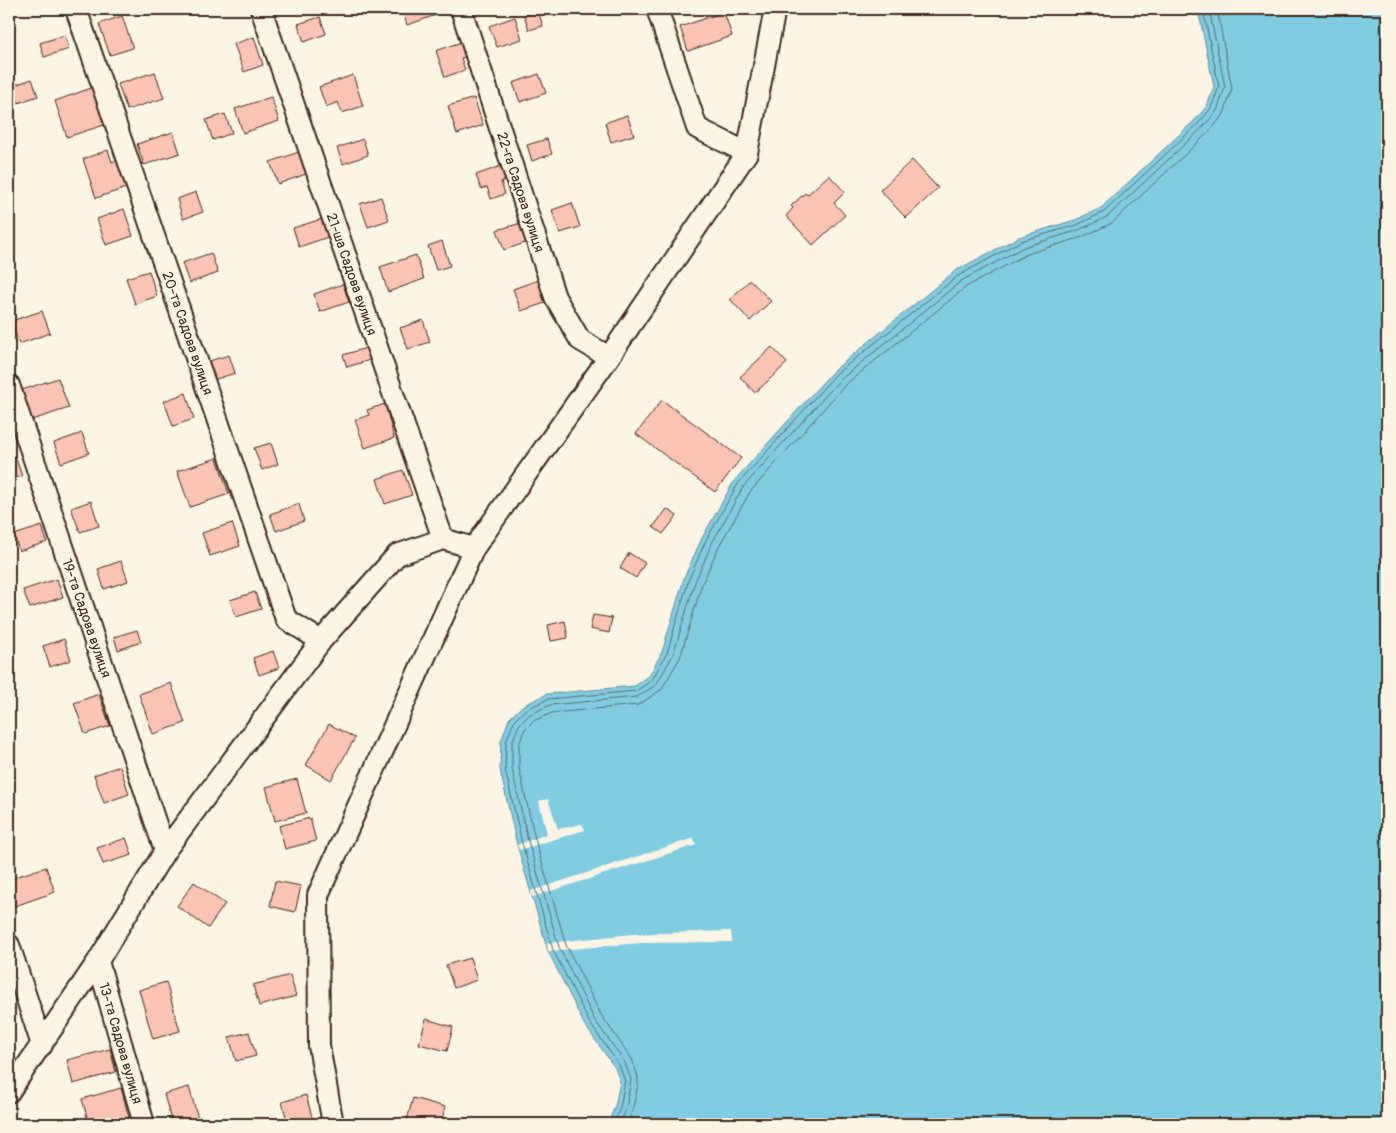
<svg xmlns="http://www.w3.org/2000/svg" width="1396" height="1133" viewBox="0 0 1396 1133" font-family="Pangolin,sans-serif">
	<rect width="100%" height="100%" fill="#fcf5e5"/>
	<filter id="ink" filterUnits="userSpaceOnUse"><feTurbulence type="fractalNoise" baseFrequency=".02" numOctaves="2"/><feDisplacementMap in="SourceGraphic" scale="10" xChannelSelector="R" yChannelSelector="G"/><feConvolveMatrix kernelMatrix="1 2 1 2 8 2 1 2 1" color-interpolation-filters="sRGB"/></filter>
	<g filter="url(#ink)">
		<path fill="#82cce2" stroke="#668b94" d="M1198 9H1387V1124H608L615 1106 620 1082 615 1068 584 1024 548 951 517 845 500 770 501 741 509 719 522 706 547 694 635 686 649 676 662 652 684 578 702 538 734 481 832 372 955 271 1019 237 1075 220 1101 208 1195 120 1207 106 1214 87Z"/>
		<path fill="#fcf5e5" d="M548 799 558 829 582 824 585 830 519 850 517 845 547 834 539 801Z
			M694 838 696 845 532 897 531 891Z
			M731 931 732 942 640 943 548 951 547 943 633 934Z"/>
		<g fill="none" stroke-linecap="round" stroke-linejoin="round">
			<path stroke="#576b6c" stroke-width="1" d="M614 1124 620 1108 625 1081 619 1065 589 1022 553 950 522 843 505 769 506 742 514 721 525 710 548 699 636 691 652 680 667 653 689 579 706 540 738 484 835 375 958 276 1021 241 1077 225 1104 212 1199 123 1211 108 1219 87 1203 9
				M620 1124 626 1109 631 1079 624 1061 594 1019 559 947 528 841 512 769V743L519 725 529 715 550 705 637 697 656 685 673 655 695 582 712 543 743 487 840 380 961 281 1024 247 1079 230 1107 217 1203 127 1217 111 1225 87 1209 9
				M629 1124 638 1086V1077L632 1059 601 1015 566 945 535 839 519 768V744L525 729 533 721 552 713 638 705 661 690 680 658 702 584 719 546 750 492 845 385 966 287 1027 254 1082 237 1112 223 1209 132 1224 114 1232 89 1217 9"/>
		</g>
		<path fill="#fdc3b4" stroke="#3b2a1e" d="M402 9H437L439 14 407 25Z
			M1072 9H1085L1078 15Z
			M538 11 543 26 529 30 524 15Z
			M724 12 732 36 688 51 680 27Z
			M122 16 133 48 110 55 99 24Z
			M320 17 326 34 304 42 298 24Z
			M515 17 522 39 497 47 489 26Z
			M65 35 69 49 44 57 40 43Z
			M254 37 263 65 244 72 234 44Z
			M461 42 466 57 461 58 465 70 445 77 436 51Z
			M155 72 164 98 127 110 118 84Z
			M539 74 546 93 520 102 513 83Z
			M353 75 363 106 342 113 338 102 326 107 319 87Z
			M32 79 38 96 18 103 12 86Z
			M94 87 107 124 67 137 55 101Z
			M271 97 279 121 243 133 235 109Z
			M474 98 483 125 457 134 448 106Z
			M225 114 232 133 213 140 206 120Z
			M627 115 634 135 611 142 605 123Z
			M173 132 180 153 144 165 137 144Z
			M363 139 368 155 343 164 337 148Z
			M547 139 552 154 532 161 527 145Z
			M108 150 112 162 119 159 129 187 96 198 83 159Z
			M299 152 306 174 278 184 270 162Z
			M912 160 938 188 906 218 880 190Z
			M501 166 505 180 501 182 505 194 491 199 487 187 481 189 476 175Z
			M829 175 845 192 834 203 845 215 813 245 786 216 793 208 791 206 805 193 807 195Z
			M196 192 203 212 183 219 177 199Z
			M381 197 389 220 368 227 360 204Z
			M572 203 580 227 560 233 552 210Z
			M124 209 133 236 106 245 97 219Z
			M322 219 328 237 299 247 293 228Z
			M521 223 528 242 504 250 497 230Z
			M442 241 450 266 436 270 428 246Z
			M211 253 218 273 189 283 182 263Z
			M416 255 424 279 388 292 380 267Z
			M149 271 157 296 135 304 126 278Z
			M538 280 545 303 521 311 513 289Z
			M750 280 771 301 750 321 730 299Z
			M343 284 349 302 320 312 314 294Z
			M42 311 50 333 19 344 11 321Z
			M423 320 430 342 408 349 400 328Z
			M772 347 787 363 755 393 740 377Z
			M366 348 370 360 347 367 343 355Z
			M229 355 235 373 213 380 206 362Z
			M58 378 69 408 32 420 22 390Z
			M186 393 194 419 173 426 164 401Z
			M662 400 741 458 715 492 636 434Z
			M385 404 394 438 365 448 355 420 369 415 367 410Z
			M82 433 89 453 61 463 54 443Z
			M271 443 278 464 262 470 254 448Z
			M15 456 22 476 9 480V458Z
			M217 458 229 494 190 507 177 471Z
			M403 470 412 495 385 504 377 479Z
			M91 501 99 526 80 532 71 508Z
			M299 504 304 521 276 531 270 514Z
			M667 509 677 516 663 534 653 527Z
			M232 523 240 546 210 556 202 533Z
			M42 526 47 542 19 551 14 535Z
			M629 553 645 563 636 578 620 568Z
			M121 561 128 581 104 589 98 569Z
			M57 579 63 597 30 608 23 590Z
			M255 592 261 609 236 617 230 600Z
			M593 615 612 618 609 633 590 629Z
			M565 621 568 638 551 641 548 625Z
			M137 630 141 642 118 650 114 637Z
			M64 639 71 660 50 667 43 646Z
			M273 651 279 668 259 675 253 658Z
			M171 683 185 723 153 734 139 694Z
			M99 694 110 726 85 734 74 703Z
			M329 724 355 738 331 780 306 765Z
			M120 766 129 794 104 803 94 775Z
			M297 779 306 813 275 821 266 787Z
			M11 808 16 822 9 825V809Z
			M310 818 316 841 285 849 279 826Z
			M126 838 132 855 103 864 97 848Z
			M46 867 55 892 15 906 9 887V879Z
			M275 881 301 886 295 912 270 906Z
			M194 882 225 904 208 928 177 906Z
			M470 958 477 980 454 988 446 965Z
			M290 975 296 996 259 1006 253 985Z
			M166 982 180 1031 153 1039 139 990Z
			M426 1019 453 1027 447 1051 419 1044Z
			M249 1032 256 1056 236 1061 229 1037Z
			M110 1049 116 1072 73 1084 67 1060Z
			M189 1087 198 1118 172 1124 164 1094Z
			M121 1088 129 1118 108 1124H89L82 1099Z
			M306 1095 314 1124H288L282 1102Z
			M413 1098 445 1107 441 1124H406Z"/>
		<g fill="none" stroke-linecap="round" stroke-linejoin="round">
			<defs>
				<path id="minor" d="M76 9 286 619 321 641
					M261 9 443 539
					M461 9 555 297 580 340 609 357
					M657 9 697 128 747 153
					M9 385 165 851
					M9 945 42 1045
					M98 961 144 1124
					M9 1092 98 961 165 851 321 641 397 555 443 539 474 548
					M333 1124 319 1046 318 895 474 548 609 357 747 153 775 9"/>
			</defs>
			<use href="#minor" stroke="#3b2a1e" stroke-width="24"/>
			<use href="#minor" stroke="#fcf5e5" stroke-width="20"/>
		</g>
	</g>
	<g text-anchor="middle" stroke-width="4.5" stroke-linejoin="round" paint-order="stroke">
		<g font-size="14" fill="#3b2a1e" stroke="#fcf5e5">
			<text transform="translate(521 192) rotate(72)" y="5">22-га Садова вулиця</text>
			<text transform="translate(352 274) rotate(71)" y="5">21-ша Садова вулиця</text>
			<text transform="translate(188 333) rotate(71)" y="5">20-та Садова вулиця</text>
			<text transform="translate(87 618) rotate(71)" y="5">19-та Садова вулиця</text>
			<text transform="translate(121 1043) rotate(74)" y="5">13-та Садова вулиця</text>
		</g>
	</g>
	<rect width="1396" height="1133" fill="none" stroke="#fcf5e5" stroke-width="30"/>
	<rect x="15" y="15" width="1366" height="1103" fill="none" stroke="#3b2a1e" stroke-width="2" filter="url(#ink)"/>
</svg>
